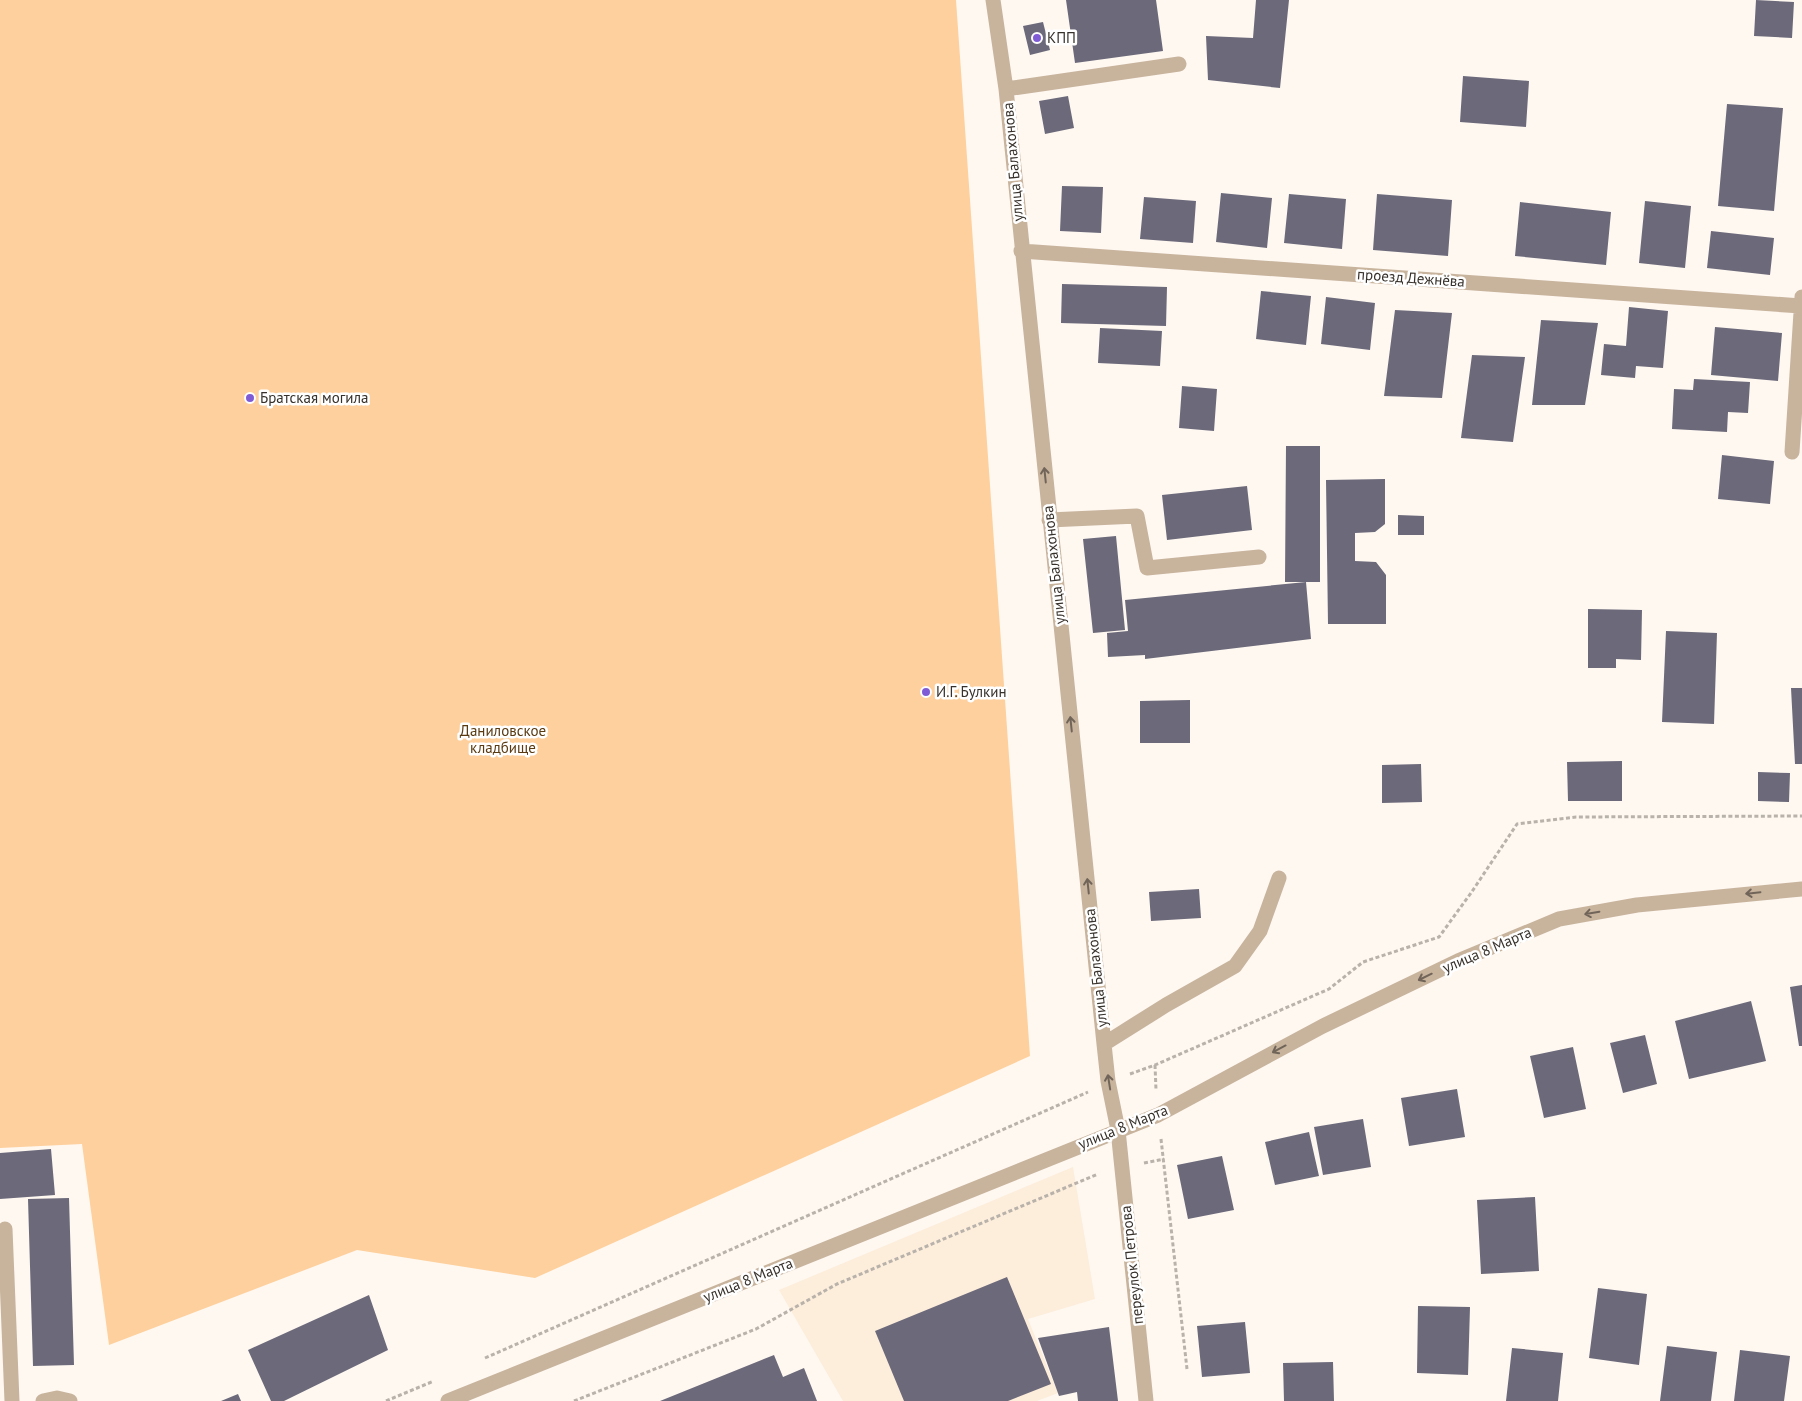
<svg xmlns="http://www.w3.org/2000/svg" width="1802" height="1401" viewBox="0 0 1802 1401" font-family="'PT Sans',sans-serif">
	<rect width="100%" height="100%" fill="#fef8f1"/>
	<path fill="#fdeddb" d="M1073 1167 1095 1299 1028 1319 1058 1393 1037 1401H843L779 1290Z"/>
	<path fill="#fed09d" d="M0 0H956L1030 1056 535 1278 357 1250 109 1345 82 1144 0 1148Z"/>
	<path fill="#6c697a" d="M1066 0H1156L1163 51 1075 63Z
		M1256 0H1289L1280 88 1208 80 1206 36 1253 38Z
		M1756 0 1794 2 1792 38 1754 36Z
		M1043 22 1050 50 1030 55 1023 26Z
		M1463 76 1529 81 1526 127 1460 122Z
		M1068 96 1074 128 1045 134 1039 101Z
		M1727 104 1783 108 1774 211 1718 206Z
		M1062 186 1103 187 1101 233 1060 231Z
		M1221 193 1272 198 1267 248 1216 242Z
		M1289 194 1346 199 1342 249 1284 243Z
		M1377 194 1452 200 1448 256 1373 250Z
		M1144 197 1196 201 1193 243 1140 239Z
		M1645 201 1691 206 1685 268 1639 263Z
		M1520 202 1611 212 1606 265 1515 256Z
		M1711 231 1774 238 1770 275 1707 268Z
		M1062 284 1167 287 1166 326 1061 323Z
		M1261 291 1311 296 1306 345 1256 339Z
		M1326 297 1375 303 1370 350 1321 344Z
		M1629 307 1668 311 1663 368 1636 366 1635 378 1601 375 1604 344 1626 346Z
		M1395 310 1452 313 1442 398 1384 396Z
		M1541 320 1598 323 1585 405H1532Z
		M1715 327 1782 333 1778 381 1711 375Z
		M1100 328 1162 331 1160 366 1098 363Z
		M1472 355 1525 357 1513 442 1461 438Z
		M1694 379 1750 382 1748 413 1728 412 1727 432 1672 429 1674 389 1693 390Z
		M1182 386 1217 389 1214 431 1179 428Z
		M1286 446H1320V582H1285Z
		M1722 455 1774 461 1770 504 1718 499Z
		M1385 479V524L1375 532 1355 533V561L1376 562 1386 575V624H1328L1326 480Z
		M1247 486 1252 530 1167 540 1162 495Z
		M1398 515 1424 516V535H1398Z
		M1116 536 1125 630 1093 633 1083 539Z
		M1306 582 1311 639 1145 659V655L1108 657 1107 633 1128 631 1125 600Z
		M1588 609 1642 610 1641 660 1616 659V668H1588Z
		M1666 631 1717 633 1714 724 1662 722Z
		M1791 688H1802V764H1795Z
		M1190 700V743H1140V701Z
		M1622 761V801H1568L1567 762Z
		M1421 764 1422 802 1382 803V765Z
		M1758 772 1790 773 1789 802 1758 801Z
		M1199 889 1201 918 1151 921 1149 892Z
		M1802 985V1046H1799L1790 987Z
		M1751 1001 1766 1061 1689 1079 1675 1021Z
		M1645 1035 1657 1084 1623 1093 1610 1043Z
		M1573 1047 1586 1109 1544 1118 1530 1056Z
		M1457 1089 1465 1137 1409 1146 1401 1098Z
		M1363 1119 1371 1167 1323 1175 1314 1127Z
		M1309 1132 1319 1176 1275 1185 1265 1142Z
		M51 1149 55 1195 0 1199V1153Z
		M1222 1156 1234 1210 1188 1219 1177 1165Z
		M1535 1197 1539 1271 1481 1274 1477 1200Z
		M69 1198 74 1365 33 1366 28 1199Z
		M1007 1277 1051 1384 1008 1401H904L875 1331Z
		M1598 1288 1647 1294 1639 1365 1589 1358Z
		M369 1295 388 1350 284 1401H271L248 1350Z
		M1418 1306 1470 1307 1468 1375 1417 1373Z
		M1245 1322 1250 1373 1202 1377 1197 1326Z
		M1109 1327 1118 1401H1078L1077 1392 1059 1396 1038 1338Z
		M1667 1346 1717 1352 1711 1401H1660Z
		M1512 1348 1563 1353 1558 1401H1506Z
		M1740 1350 1790 1356 1784 1401H1734Z
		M774 1355 783 1377 804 1368 817 1401H660Z
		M1333 1362 1334 1401H1284L1283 1363Z
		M238 1394 241 1401H221Z"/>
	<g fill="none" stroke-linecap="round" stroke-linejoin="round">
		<path stroke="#b8b2ab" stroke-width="3" stroke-dasharray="4 2.5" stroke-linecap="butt" d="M1155 1065 1156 1090
			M1130 1074 1155 1065 1329 989 1363 962 1439 937 1471 893 1517 824 1576 817 1802 816
			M1161 1139 1187 1369
			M1144 1163 1164 1159
			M485 1358 1088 1092
			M386 1401 434 1381
			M574 1401 756 1329 837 1284 1098 1174"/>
		<path stroke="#c8b39d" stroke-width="15" d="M993 0 1006 89 1104 1044 1108 1081 1118 1130 1146 1401
			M1006 89 1179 64
			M1021 251 1801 306
			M1792 452 1802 297
			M1049 520 1137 516 1147 568 1259 557
			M1104 1044 1166 1005 1235 966 1260 931 1279 878
			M5 1229 12 1401
			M43 1401 57 1398 70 1401
			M448 1401 1158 1115 1323 1026 1458 961 1559 919 1637 905 1802 889"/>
	</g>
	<defs><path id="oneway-shaft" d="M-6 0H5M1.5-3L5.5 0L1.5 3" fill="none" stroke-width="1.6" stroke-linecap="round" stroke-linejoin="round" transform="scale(1.25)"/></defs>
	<g stroke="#716559">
		<use href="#oneway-shaft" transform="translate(1045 475) rotate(-96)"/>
		<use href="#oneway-shaft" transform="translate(1071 724) rotate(-96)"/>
		<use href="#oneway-shaft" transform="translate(1088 886) rotate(-96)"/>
		<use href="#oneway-shaft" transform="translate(1753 893) rotate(174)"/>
		<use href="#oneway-shaft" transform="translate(1592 913) rotate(170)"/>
		<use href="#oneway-shaft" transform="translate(1425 977) rotate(154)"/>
		<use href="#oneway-shaft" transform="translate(1279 1049) rotate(152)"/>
		<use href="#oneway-shaft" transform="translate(1109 1082) rotate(-99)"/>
	</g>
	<g fill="#7f5cd6" stroke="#fff" stroke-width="2">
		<circle cx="1037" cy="38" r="5"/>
		<circle cx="250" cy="398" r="5"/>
		<circle cx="926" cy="692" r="5"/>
	</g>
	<g text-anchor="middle" stroke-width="5" stroke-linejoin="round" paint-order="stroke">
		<g font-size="15" fill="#37312b" stroke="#fff" text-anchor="start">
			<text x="1047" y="43">КПП</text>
			<text x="260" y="403">Братская могила</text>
			<text x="936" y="697">И.Г. Булкин</text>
		</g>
		<g font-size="15" fill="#37312b" stroke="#fff">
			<text transform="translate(1013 162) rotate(-95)" y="5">улица Балахонова</text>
			<text transform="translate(1411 278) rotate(4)" y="5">проезд Дежнёва</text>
			<text transform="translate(1054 565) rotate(-96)" y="5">улица Балахонова</text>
			<text transform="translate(1487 950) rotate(-23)" y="5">улица 8 Марта</text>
			<text transform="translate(1096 968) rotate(-96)" y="5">улица Балахонова</text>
			<text transform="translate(1123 1127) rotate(-22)" y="5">улица 8 Марта</text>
			<text transform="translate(1132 1265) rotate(-96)" y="5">переулок Петрова</text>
			<text transform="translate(748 1280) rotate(-22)" y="5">улица 8 Марта</text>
		</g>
		<g font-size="15" fill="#5a3a11" stroke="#fff">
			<text x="503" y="736">Даниловское<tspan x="503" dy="17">кладбище</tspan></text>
		</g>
	</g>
</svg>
